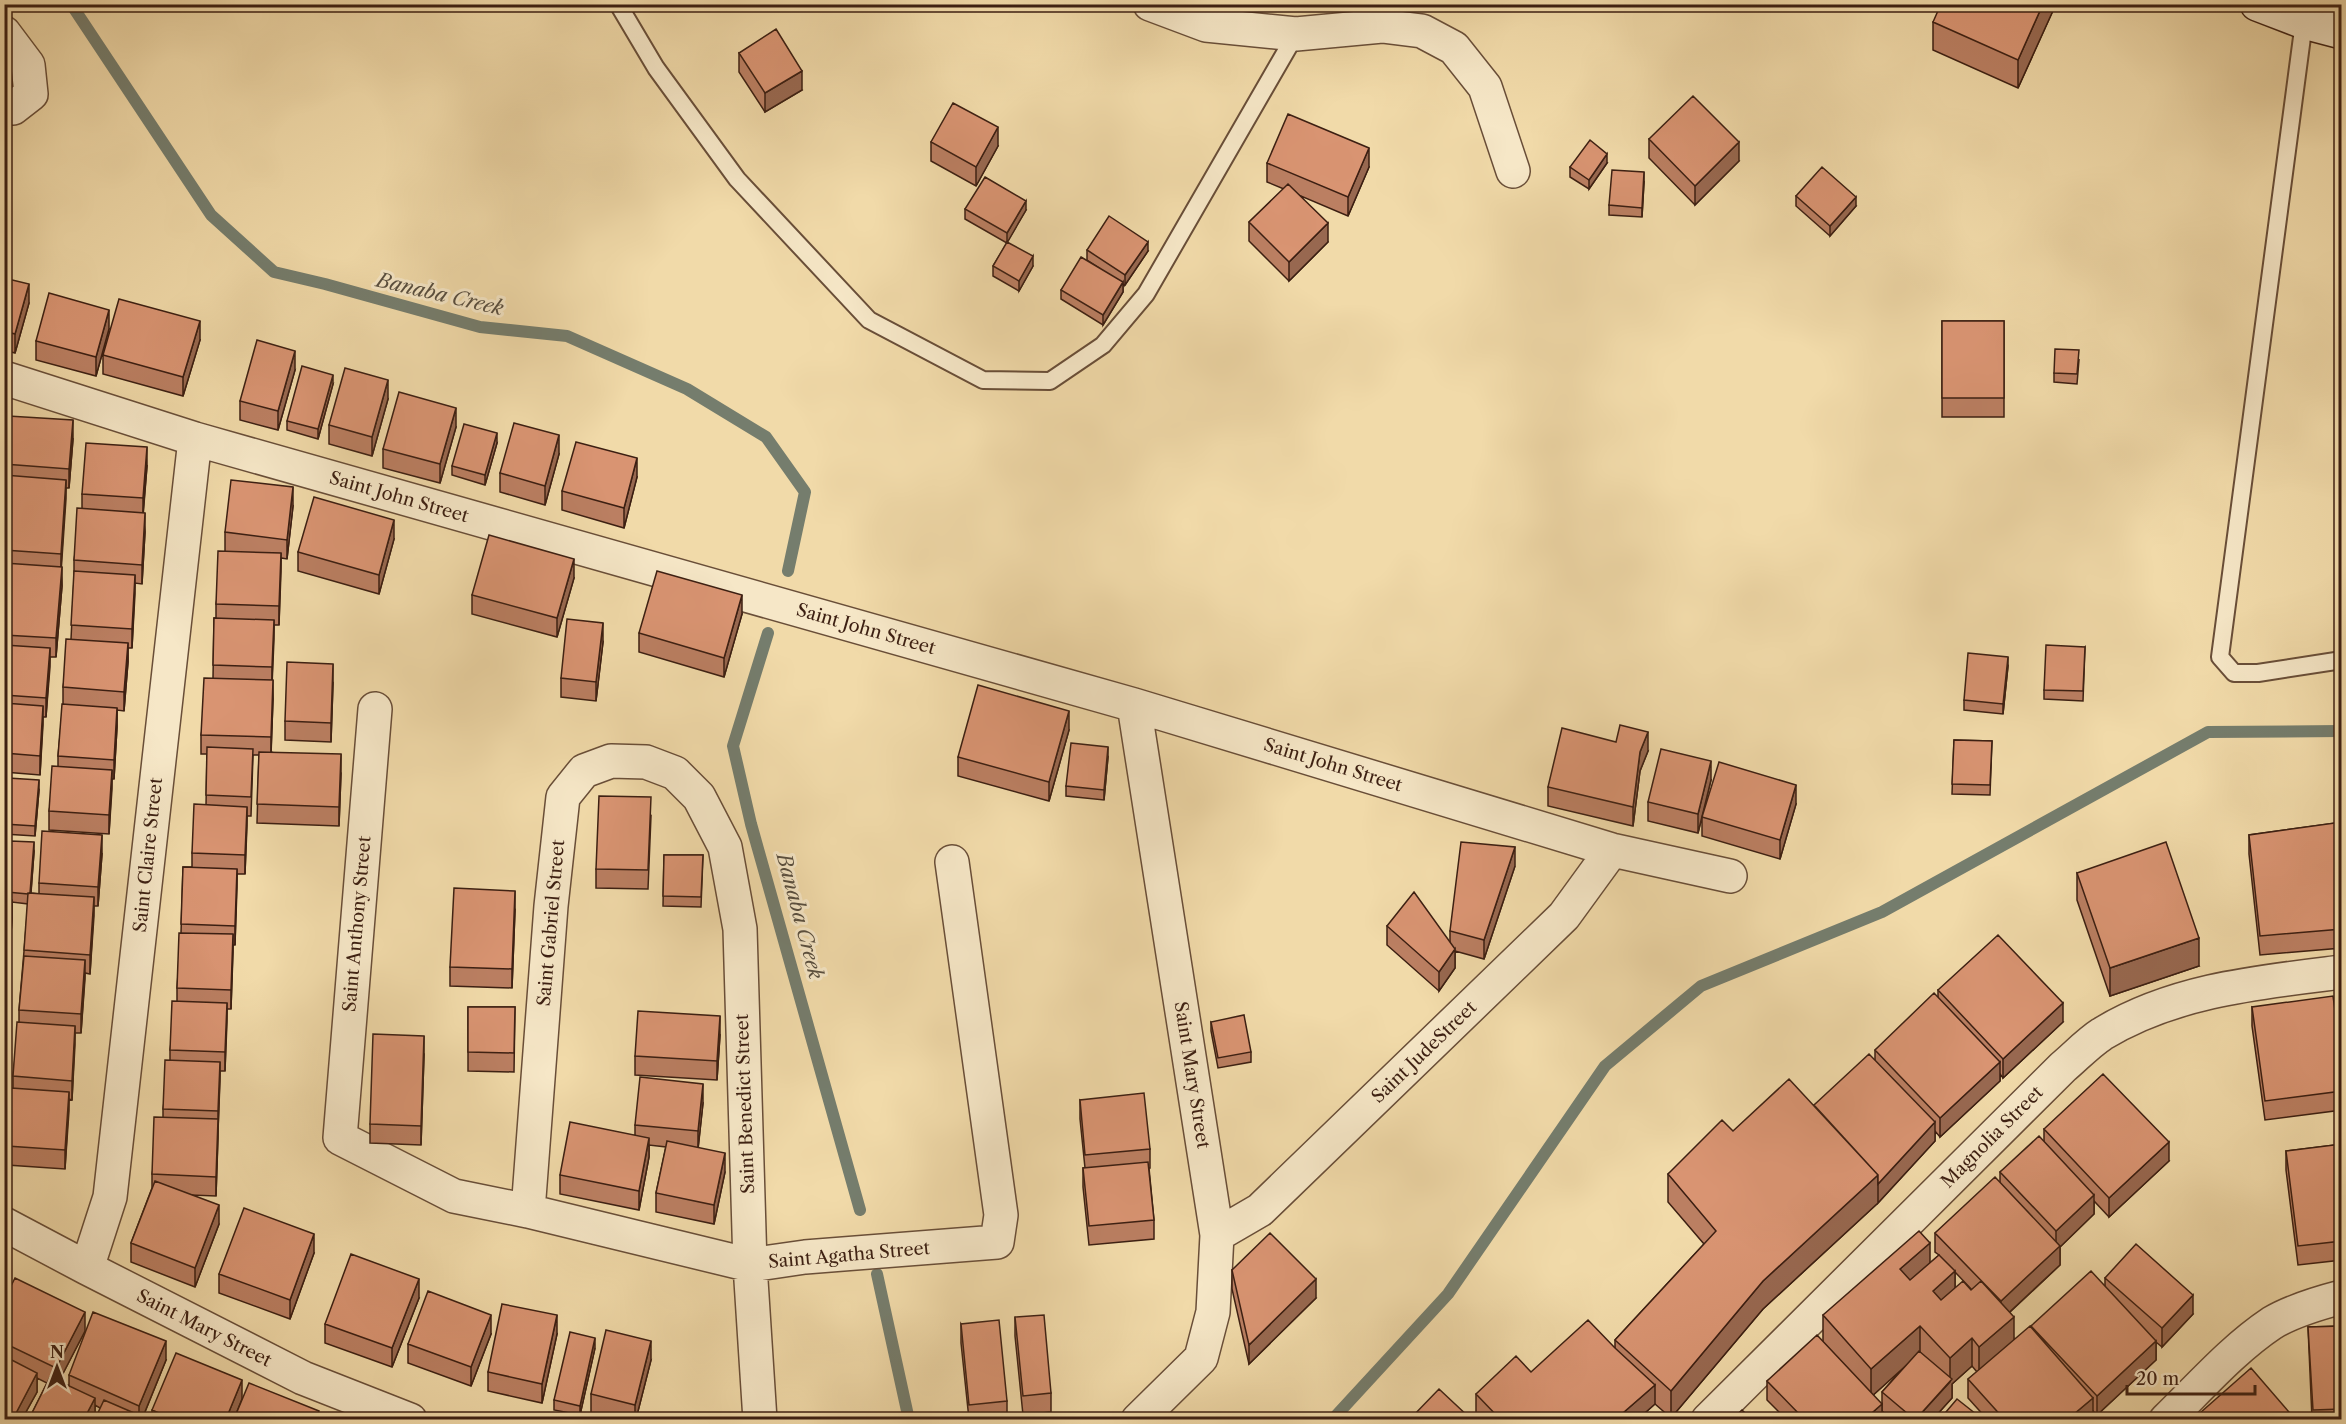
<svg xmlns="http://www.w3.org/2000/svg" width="2346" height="1424" viewBox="0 0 2346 1424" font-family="'Libre Caslon Text',serif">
	<rect width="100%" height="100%" fill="#f1daa9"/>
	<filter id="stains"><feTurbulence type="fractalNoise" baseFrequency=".00333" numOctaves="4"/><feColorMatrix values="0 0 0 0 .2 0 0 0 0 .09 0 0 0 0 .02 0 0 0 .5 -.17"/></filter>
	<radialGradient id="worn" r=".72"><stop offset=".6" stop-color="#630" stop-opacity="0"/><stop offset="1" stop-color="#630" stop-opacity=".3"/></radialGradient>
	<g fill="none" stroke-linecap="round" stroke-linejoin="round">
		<path stroke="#757d6d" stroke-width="12" d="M71 4 211 215 274 272 325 284 480 327 567 336 687 389 766 437 805 492 788 571
			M768 633 733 746 751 824 860 1210
			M877 1274 909 1420
			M1332 1420 1448 1294 1605 1066 1701 986 1882 912 2208 732 2342 731"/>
		<defs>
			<path id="service" d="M618 4 656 68 737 179 869 320 983 380 1050 381 1103 345 1146 294 1296 34
				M2304 22 2220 657 2234 673H2258L2342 660"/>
			<path id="minor" d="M1150 4 1206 25 1296 34 1382 26 1422 31 1454 48 1485 87 1513 171
				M2304 22 2342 6
				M4 33 28 65 31 94 13 108 4 107
				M4 378 195 439 1134 705 1612 850 1730 876
				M1134 705 1217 1235 1213 1312 1201 1358 1138 1420
				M375 709 340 1138 454 1196 528 1211 750 1265 805 1257 997 1242 1001 1215 952 862
				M528 1211 551 906 563 797 584 771 611 761 646 762 675 773 699 797 725 847 740 929 750 1265 760 1420
				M4 1224 87 1268 303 1378 410 1420
				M1217 1235 1260 1210 1564 916 1612 850
				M87 1268 110 1197 195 439
				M1708 1420 2063 1067C2075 1057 2088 1043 2102 1034 2174 990 2260 982 2342 972
				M2166 1420C2200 1387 2233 1349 2272 1323 2292 1311 2319 1303 2342 1297"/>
			<path id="secondary" d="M2257 4 2304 22 2342 32"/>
		</defs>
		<use href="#service" stroke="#694e38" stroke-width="20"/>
		<use href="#minor" stroke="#694e38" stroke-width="36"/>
		<use href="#secondary" stroke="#3c1f12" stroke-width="36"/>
		<use href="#service" stroke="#f6e7c7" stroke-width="16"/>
		<use href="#minor" stroke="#f6e7c7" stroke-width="33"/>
		<use href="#secondary" stroke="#f6e7c7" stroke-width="33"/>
	</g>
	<path fill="#bb7f62" stroke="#3c1f12" stroke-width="1.5" fill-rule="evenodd" d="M2056 4 2018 88 1933 50V22Z
		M739 53 802 90 765 112 739 72Z
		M1649 139 1739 161 1695 205 1649 158Z
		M931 142 998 146 976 186 931 161Z
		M1267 163 1369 167 1348 216 1301 196 1328 242 1289 281 1249 241V222L1284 189 1267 182Z
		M1607 163 1589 189 1570 177V167Z
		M1644 182 1642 217 1609 215V205Z
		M1796 196 1856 206 1830 236 1796 206Z
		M965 209 1026 210 1007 242 1033 266 1019 291 993 276V266L1007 243 965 219Z
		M1087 250 1148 251 1125 285 1123 284V292L1103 325 1061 299V290L1099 268 1087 260Z
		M4 278 29 303 15 353 4 350Z
		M1942 321H2004V417H1942Z
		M109 329 96 376 36 360V341Z
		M200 340 183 396 103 374V355Z
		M2079 360 2077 384 2054 382V373Z
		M295 370 278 430 240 420V401Z
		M333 384 318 439 287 430V421Z
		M388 399 372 456 329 444V425Z
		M456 427 440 483 383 468V449Z
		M73 439 69 488H66L61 567 62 586 56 657H50L46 717H43L40 775 4 772V462Z
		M497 443 485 485 452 475V466Z
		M559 454 545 505 500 492V473Z
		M147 466 143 513 145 532 142 584 135 583 132 648H128V662L124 711 117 710V727L114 779H112L109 834 49 830V811L58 766V756L63 704V687L71 639 74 579V560L82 508V494Z
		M637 477 624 528 562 510V491Z
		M293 506 287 559 281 558 279 625H274L272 680 273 699 271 752 341 773 339 826 257 823 259 755H253L251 816H247L245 874H237L235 945H233L231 1009H227L225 1071H220L216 1196 192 1195 219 1224 195 1287 131 1262V1243L152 1188V1174L163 1118V1109L170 1060V1050L177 1001V988L181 933 183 867H192V853L206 805 207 754H201V735L213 678 214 618H216V604L225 551V532Z
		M394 539 379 594 298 571V552Z
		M574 578 557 637 472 614V595Z
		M742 614 724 677 639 652V633Z
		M603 642 596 701 561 697V678Z
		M2085 647 2083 701 2044 699V690Z
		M2008 666 2003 714 1964 710V700Z
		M333 683 331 742 285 740V721Z
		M1069 730 1049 801 958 776V757Z
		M1954 740 1992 741 1990 795 1952 794Z
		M1648 751 1640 771 1633 826 1548 806V787Z
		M1108 757 1104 800 1066 796V786Z
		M1711 780 1698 833 1648 821V802Z
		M39 790 35 836 4 834V822Z
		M1796 804 1780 859 1702 836V817Z
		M651 816 648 889 596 888V869Z
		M2342 822V948L2260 955 2249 854V835Z
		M34 852 31 893 39 894V883L102 854 98 906H94L90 974 85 973 81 1033H75L72 1100 69 1099 65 1169 7 1165V1146L13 1088V1076L19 1022V1010L28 904 12 902V919L7 991H4V899H7V892Z
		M664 855H703L701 907 663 906Z
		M1515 866 1484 959 1455 951V968L1439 991 1387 945V926L1450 942V931Z
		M2077 873 2199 966 2110 996 2077 900Z
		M515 910 512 988 450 986V967Z
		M1938 990 2063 1022 2003 1078 2000 1074V1081L1940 1137 1935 1131V1141L1878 1203 1763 1309 1671 1418 1655 1404 1638 1419H1482L1476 1413V1394L1531 1372 1615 1348V1340L1704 1244 1668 1202V1174L1733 1131 1814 1105 1875 1060V1050L1938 998Z
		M2340 993H2342V1023L2340 1012Z
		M468 1007H515L514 1072 468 1071Z
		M2252 1007 2342 1060V1110L2265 1120 2252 1026Z
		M1211 1022 1251 1052V1062L1218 1068 1211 1031Z
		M720 1035 717 1080 635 1075V1056Z
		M424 1055 421 1145 370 1143V1124Z
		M1080 1100 1150 1149V1168H1149L1154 1220V1239L1089 1245 1083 1187V1168H1085L1080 1119Z
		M703 1103 698 1148 725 1172 714 1224 656 1212V1193L666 1147 649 1145V1157L639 1210 560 1194V1175L635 1135V1125Z
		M2044 1129 2169 1161 2109 1217 2094 1201V1214L2060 1247V1265L2009 1313 2014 1340 2031 1328V1326L2105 1287V1278L2193 1314 2162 1347 2156 1342V1360L2097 1415 2093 1411V1417L2090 1419H1987L1968 1398V1379L1977 1372 1972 1366 1952 1384V1398L1933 1419H1892L1882 1411V1392L1903 1368 1873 1395 1882 1419H1786L1767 1400V1381L1823 1342V1315L1930 1263 1939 1255 1935 1252V1233L2000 1182V1172L2044 1141ZM1955 1272 1971 1289 1955 1288Z
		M2342 1144V1260L2298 1265 2286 1170V1151Z
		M314 1253 290 1319 219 1293V1274Z
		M1232 1270 1316 1298 1249 1364 1232 1289Z
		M419 1298 392 1367 325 1343V1324Z
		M4 1300 85 1331 59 1381 69 1386V1375L166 1360 143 1417 100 1408 95 1405V1417L94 1419H29L47 1383 37 1378V1392L22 1419H4Z
		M1015 1317 1051 1393V1412L1023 1415 1015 1336Z
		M961 1324 1007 1401V1419H969L961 1343Z
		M2342 1326V1419H2312L2308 1327Z
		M491 1334 471 1386 408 1363V1344Z
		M557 1334 542 1403 488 1391V1372Z
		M595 1348 580 1415 554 1410V1400Z
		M651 1360 636 1419H617L591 1413V1394Z
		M242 1399 234 1419H152V1410Z
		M2200 1413 2295 1419H2200Z"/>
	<path fill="#986850" stroke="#3c1f12" stroke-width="1.5" d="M2043 4H2056L2018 88V60Z
		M802 71V90L765 112V93Z
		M998 127V146L976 186V167Z
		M1739 142V161L1695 205V186Z
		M1369 148V167L1348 216V197Z
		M1607 154V163L1589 189V180Z
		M1644 172V182L1642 217V208Z
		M1856 197V206L1830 236V226Z
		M1026 201V210L1007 243V233Z
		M1328 223V242L1289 281V262Z
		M1148 242V251L1125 285V275Z
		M1033 256V266L1019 291V281Z
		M1123 282V292L1103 325V315Z
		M29 284V303L15 353V334Z
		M109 310V329L96 376V357Z
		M200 321V340L183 396V377Z
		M295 351V370L278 430V411Z
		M333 375V384L318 439V429Z
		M388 380V399L372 456V437Z
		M456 408V427L440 483V464Z
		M73 420V439L69 488V469Z
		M497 433V443L485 485V475Z
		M559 435V454L545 505V486Z
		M147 447V466L143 517V498Z
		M637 458V477L624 528V508Z
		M66 480V499L61 573V554Z
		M293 487V506L287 559V540Z
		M145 513V532L142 584V565Z
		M394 520V539L379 594V575Z
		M281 553V572L279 625V606Z
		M574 559V578L557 637V618Z
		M62 567V586L56 657V638Z
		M135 575V594L132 648V629Z
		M742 595V614L724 677V658Z
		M274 620V639L272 686V667Z
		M603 623V642L596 701V682Z
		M128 643V662L124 711V692Z
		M50 648V667L46 717V698Z
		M2008 657V666L2003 714V704Z
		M333 664V683L331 742V723Z
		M273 680V699L271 756V737Z
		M43 706V725L40 775V756Z
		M117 708V727L114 779V760Z
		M1069 711V730L1049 801V782Z
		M1648 732V751L1640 771 1633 826V807L1640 752Z
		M1108 747V757L1104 800V790Z
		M341 754V773L339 826V807Z
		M1711 761V780L1698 833V814Z
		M112 770V789L109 834V815Z
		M39 780V790L35 836V826Z
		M1796 785V804L1780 859V840Z
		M247 807V826L245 874V855Z
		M102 835V854L98 906V887Z
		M34 842V852L30 904V894Z
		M1515 847V866L1484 959V940Z
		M237 869V888L235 945V926Z
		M515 891V910L512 988V969Z
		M94 897V916L90 974V955Z
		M12 900V919L7 991V972Z
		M233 934V953L231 1009V990Z
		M2199 938V966L2110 996V968Z
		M1455 949V968L1439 991V972Z
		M85 960V979L81 1033V1014Z
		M227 1003V1022L225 1071V1052Z
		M2063 1003V1022L2003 1078V1059Z
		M720 1016V1035L717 1080V1061Z
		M75 1026V1045L72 1100V1081Z
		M424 1036V1055L421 1145V1126Z
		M220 1062V1081L218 1130V1111Z
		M2000 1062V1081L1940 1137V1118Z
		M703 1084V1103L698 1150V1131Z
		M69 1092V1111L65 1169V1150Z
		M218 1119V1138L216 1196V1177Z
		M1935 1122V1141L1878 1203V1184Z
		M649 1138V1157L639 1210V1191Z
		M2169 1142V1161L2109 1217V1198Z
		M725 1153V1172L714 1224V1205Z
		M1878 1175V1203L1763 1309 1671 1418V1391L1763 1281Z
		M2094 1195V1214L2060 1247V1265L2001 1320V1301L2056 1249V1231Z
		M219 1205V1224L195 1287V1268Z
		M314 1234V1253L290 1319V1300Z
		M1930 1243V1271L1900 1296V1269Z
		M1955 1271V1299L1933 1318V1291Z
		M419 1279V1298L392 1367V1348Z
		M1316 1279V1298L1249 1364V1345Z
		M2193 1295V1314L2162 1347V1328Z
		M85 1312V1331L56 1387V1368Z
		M491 1315V1334L471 1386V1367Z
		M557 1315V1334L542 1403V1384Z
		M2014 1317V1345L1979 1374V1347Z
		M1920 1326V1353L1871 1397V1369Z
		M595 1338V1348L580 1415V1406Z
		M1972 1338V1366L1952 1384V1398L1933 1419H1916L1950 1382V1358Z
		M166 1341V1360L142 1419H139V1406Z
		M651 1341V1360L636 1419H635V1405Z
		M2156 1341V1360L2097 1415V1396Z
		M37 1373V1392L22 1419H15V1415Z
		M242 1380V1399L234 1419H226Z
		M1655 1385V1404L1638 1419H1616Z
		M95 1398V1417L94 1419H84Z
		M2093 1398V1417L2090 1419H2068Z
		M1882 1404V1419H1865Z"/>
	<path fill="#d99472" stroke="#3c1f12" stroke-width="1.5" d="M1941 4H2043L2018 60 1933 22Z
		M776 29 802 71 765 93 739 53Z
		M1693 96 1739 142 1695 186 1649 139Z
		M953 103 998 127 976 167 931 142Z
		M1288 114 1369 148 1348 197 1267 163Z
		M1590 140 1607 154 1589 180 1570 167Z
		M1822 167 1856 197 1830 226 1796 196Z
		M1612 170 1644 172 1642 208 1609 205Z
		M985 177 1026 201 1007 233 965 209Z
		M1288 184 1328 223 1289 262 1249 222Z
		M1109 216 1148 242 1125 275 1087 250Z
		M1007 242 1033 256 1019 281 993 266Z
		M1081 257 1123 282 1103 315 1061 290Z
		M4 278 29 284 15 334 4 331Z
		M49 293 109 310 96 357 36 341Z
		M119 299 200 321 183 377 103 355Z
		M1942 321H2004V398H1942Z
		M257 340 295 351 278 411 240 401Z
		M2055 349 2079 350 2077 374 2054 373Z
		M302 366 333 375 318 429 287 421Z
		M345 368 388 380 372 437 329 425Z
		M399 392 456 408 440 464 383 449Z
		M8 416 73 420 69 469 4 464Z
		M514 423 559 435 545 486 500 473Z
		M464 424 497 433 485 475 452 466Z
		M576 442 637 458 624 508 562 491Z
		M86 443 147 447 143 498 82 494Z
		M4 475 66 480 61 554 4 550Z
		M231 480 293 487 287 540 225 532Z
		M314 497 394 520 379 575 298 552Z
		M77 508 145 513 142 565 74 560Z
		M489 535 574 559 557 618 472 595Z
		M218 551 281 553 279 606 216 604Z
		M4 563 62 567 56 638 4 635Z
		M74 571 135 575 132 629 71 625Z
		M657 571 742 595 724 658 639 633Z
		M214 618 274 620 272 667 213 665Z
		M567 619 603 623 596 682 561 678Z
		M66 639 128 643 124 692 63 687Z
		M4 645 50 648 46 698 4 695Z
		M2046 645 2085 647 2083 691 2044 690Z
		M1968 653 2008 657 2003 704 1964 700Z
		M287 662 333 664 331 723 285 721Z
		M204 678 273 680 271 737 201 735Z
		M978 685 1069 711 1049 782 958 757Z
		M4 703 43 706 40 756 4 753Z
		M62 704 117 708 114 760 58 756Z
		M1620 725 1648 732 1640 752 1633 807 1548 787 1562 728 1616 742Z
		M1954 740 1992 741 1990 785 1952 784Z
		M1071 743 1108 747 1104 790 1066 786Z
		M207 747 253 749 251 797 206 795Z
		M1661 749 1711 761 1698 814 1648 802Z
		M259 752 341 754 339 807 257 804Z
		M1719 762 1796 785 1780 840 1702 817Z
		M52 766 112 770 109 815 49 811Z
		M8 778 39 780 35 826 4 824Z
		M599 796 651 797 648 870 596 869Z
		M194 804 247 807 245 855 192 853Z
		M2342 822V929L2260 936 2249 835Z
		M42 831 102 835 98 887 39 883Z
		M10 841 34 842 30 893 28 894 7 892Z
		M1461 842 1515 847 1484 940 1450 931Z
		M2166 842 2199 938 2110 968 2077 873Z
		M664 855H703L701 897 663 896Z
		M183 867 237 869 235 926 181 924Z
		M454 888 515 891 512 969 450 967Z
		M1414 892 1455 949 1439 972 1387 926Z
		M28 893 94 897 90 955 24 950Z
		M4 899 12 900 7 972H4Z
		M179 933 233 934 231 990 177 988Z
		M1998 935 2063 1003 2003 1059 1938 990Z
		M24 956 85 960 81 1014 19 1010Z
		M1934 993 2000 1062 1940 1118 1875 1050Z
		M2333 996 2342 1060V1091L2265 1101 2252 1007Z
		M172 1001 227 1003 225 1052 170 1050Z
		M468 1007H515L514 1053 468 1052Z
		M638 1011 720 1016 717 1061 635 1056Z
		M1244 1015 1251 1052 1218 1058 1211 1022Z
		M17 1022 75 1026 72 1081 13 1076Z
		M373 1034 424 1036 421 1126 370 1124Z
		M1869 1054 1935 1122 1878 1184V1175L1814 1105Z
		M165 1060 220 1062 218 1111 163 1109Z
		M2103 1074 2169 1142 2109 1198 2044 1129Z
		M640 1077 703 1084 698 1131 635 1125Z
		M1789 1079 1878 1175 1763 1281 1671 1391 1615 1340 1716 1231 1668 1174 1722 1120 1733 1131Z
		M11 1088 69 1092 65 1150 7 1146Z
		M1144 1093 1150 1149 1085 1155 1080 1100Z
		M154 1117 218 1119 216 1177 152 1174Z
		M570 1122 649 1138 639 1191 560 1175Z
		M2039 1136 2094 1195 2056 1231 2000 1172Z
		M667 1141 725 1153 714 1205 656 1193Z
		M2342 1144V1241L2298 1246 2286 1151Z
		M1148 1162 1154 1220 1089 1226 1083 1168Z
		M1995 1177 2060 1246 2001 1301 1935 1233Z
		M155 1181 219 1205 195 1268 131 1243Z
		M244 1208 314 1234 290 1300 219 1274Z
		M1919 1231 1930 1243 1900 1269 1910 1280 1939 1255 1955 1271 1933 1291 1941 1300 1963 1281 1971 1290 1981 1281 2014 1317 1979 1347 1972 1338 1950 1358 1920 1326 1871 1369 1823 1315Z
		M1270 1233 1316 1279 1249 1345 1232 1270Z
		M2136 1244 2193 1295 2162 1328 2105 1278Z
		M351 1254 419 1279 392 1348 325 1324Z
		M2091 1271 2156 1341 2097 1396 2031 1326Z
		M15 1278 85 1312 56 1368 4 1343V1300Z
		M428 1291 491 1315 471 1367 408 1344Z
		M502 1304 557 1315 542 1384 488 1372Z
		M93 1312 166 1341 139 1406 69 1375Z
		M1044 1315 1051 1393 1023 1396 1015 1317Z
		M999 1320 1007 1401 969 1405 961 1324Z
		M1588 1320 1615 1348 1655 1385 1616 1419H1500L1476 1394 1516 1356 1531 1372Z
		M2030 1326 2093 1398 2068 1419H2004L1968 1379Z
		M2342 1326V1409L2313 1410 2308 1327Z
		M606 1330 651 1341 635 1405 591 1394Z
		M570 1332 595 1338 580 1406 554 1400Z
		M1817 1335 1882 1404 1865 1419H1804L1767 1381Z
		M1919 1351 1952 1379 1916 1419H1914L1882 1392Z
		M176 1353 242 1380 226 1419H173L152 1410Z
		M4 1356 37 1373 15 1415 4 1409Z
		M2251 1368 2295 1419H2206L2200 1413Z
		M50 1377 95 1398 84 1419H29Z
		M249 1383 319 1411 316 1419H234Z
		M1439 1389 1471 1419H1410Z
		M1957 1399 1981 1418 1980 1419H1940Z
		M104 1400 148 1419H95Z
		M1742 1410 1751 1419H1732Z"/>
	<g text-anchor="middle" stroke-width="6" stroke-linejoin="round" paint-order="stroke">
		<g font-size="18" fill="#3c1f12" stroke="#f6e7c7">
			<text transform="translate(399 497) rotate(16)" y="6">Saint John Street</text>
			<text transform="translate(866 629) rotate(16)" y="6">Saint John Street</text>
			<text transform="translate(1333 765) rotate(17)" y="6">Saint John Street</text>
			<text transform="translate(148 855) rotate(-84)" y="6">Saint Claire Street</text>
			<text transform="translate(551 923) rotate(-85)" y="6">Saint Gabriel Street</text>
			<text transform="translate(357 924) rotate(-85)" y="6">Saint Anthony Street</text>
			<text transform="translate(1424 1052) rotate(-44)" y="6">Saint JudeStreet</text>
			<text transform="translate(1192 1075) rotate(81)" y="6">Saint Mary Street</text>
			<text transform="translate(745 1104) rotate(-92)" y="6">Saint Benedict Street</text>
			<text transform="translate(1992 1137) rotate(-45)" y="6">Magnolia Street</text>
			<text transform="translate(849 1255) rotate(-5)" y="6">Saint Agatha Street</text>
			<text transform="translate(204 1328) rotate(27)" y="6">Saint Mary Street</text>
		</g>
		<g font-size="20" font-style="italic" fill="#584e3f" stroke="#f6e7c7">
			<text transform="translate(440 294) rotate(13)" y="7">Banaba Creek</text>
			<text transform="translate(800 916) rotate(75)" y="7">Banaba Creek</text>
		</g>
	</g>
	<rect width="2346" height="1424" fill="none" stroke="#f1daa9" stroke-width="24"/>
	<rect x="6" y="6" width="2334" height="1412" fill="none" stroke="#3c1f12" stroke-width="3"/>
	<rect x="12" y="12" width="2322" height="1400" fill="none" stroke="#3c1f12" stroke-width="1.5"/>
	<g transform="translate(57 1367)" stroke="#f6e7c7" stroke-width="4.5" paint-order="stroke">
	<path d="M0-4.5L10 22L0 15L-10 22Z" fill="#3c1f12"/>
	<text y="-9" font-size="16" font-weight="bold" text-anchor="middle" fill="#3c1f12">N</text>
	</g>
	<path d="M2127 1385v9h128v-9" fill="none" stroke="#3c1f12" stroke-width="3"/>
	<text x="2136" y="1385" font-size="18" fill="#3c1f12" stroke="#f6e7c7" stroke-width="4.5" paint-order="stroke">20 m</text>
	<rect width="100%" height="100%" filter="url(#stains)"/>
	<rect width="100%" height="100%" fill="url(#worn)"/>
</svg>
